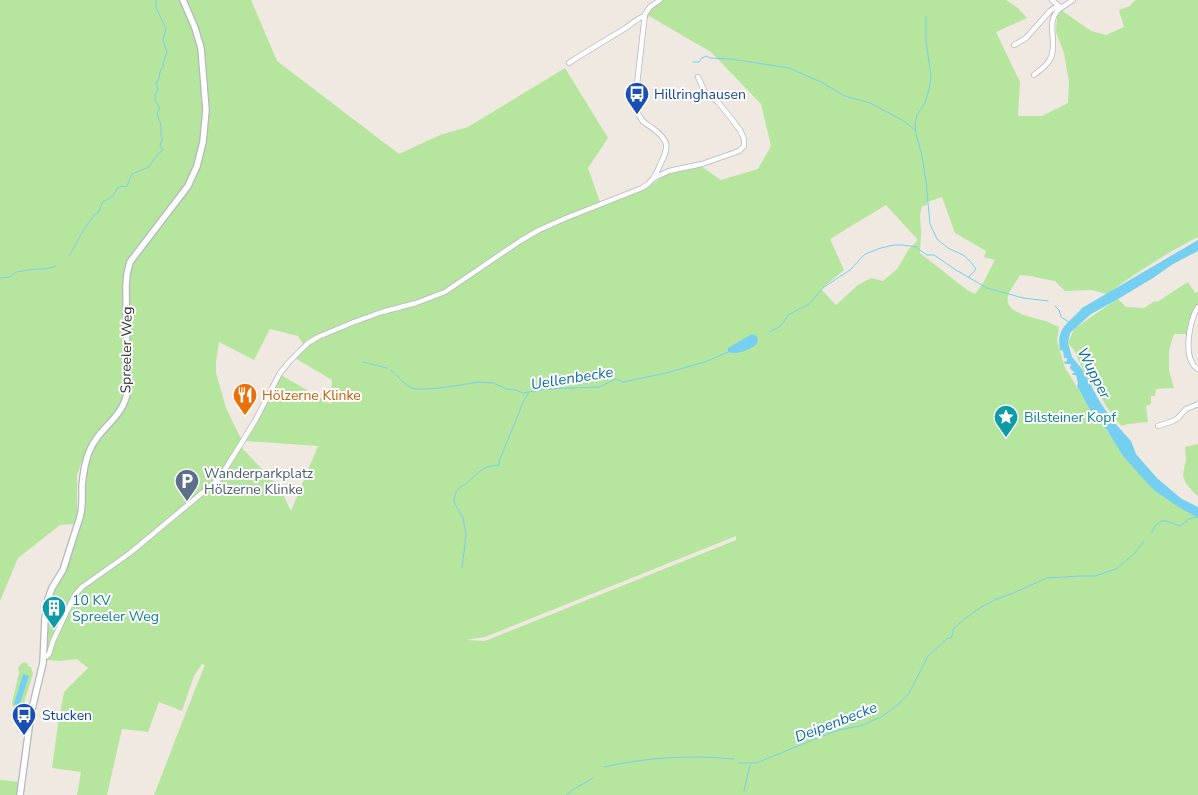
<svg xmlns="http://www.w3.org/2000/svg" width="1198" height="795" viewBox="0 0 1198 795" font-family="'Nunito Sans',sans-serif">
	<rect width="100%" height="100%" fill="#efe9e1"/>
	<path fill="#b6e59e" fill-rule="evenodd" d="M0 0H180L189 18 198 48 204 110 203 127 194 174 205 127 201 48 183 0H251L277 61 399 154 440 135 468 127 565 68 608 138 588 168 600 202 538 229 447 290 438 294 407 304 374 312 311 338 303 344 298 336 270 329 254 360 219 342 216 362V373L226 408 241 439 242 448 280 488 291 511 318 446 246 441V439L258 421 281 375 331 404 332 380 295 358 311 343 321 338 373 317 426 302 445 294 503 255 541 231 567 219 645 189 669 172 701 166 721 180 758 169 771 146 761 104 711 52 649 16 646 20C647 10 656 5 663 0H1006L1018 8 1027 18 996 32 1020 82 1018 116H1042L1068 103 1069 82 1064 53 1056 32 1057 17 1061 10 1091 31 1106 35 1124 27 1119 10 1130 6 1135 0H1198V237C1166 253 1136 273 1107 294L1091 290 1065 291 1055 281 1039 278 1032 276 1020 275C1017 281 1010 289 1008 296 1003 314 1037 318 1048 322 1052 324 1055 325 1059 327L1057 341 1065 368 1089 406 1129 461 1198 517V795H154C171 752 187 708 205 665L202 664 194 676 182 711 159 702 148 732 122 729 107 795H77L81 772 52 768 58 724 64 692 88 668 77 659 60 661 47 660 49 603 50 599 82 518 85 478 90 456 96 443 112 423 106 421 87 447 77 475V514L74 524 60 525 18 558 0 601ZM942 197 955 233 986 251 984 257 995 260 983 283 975 294 967 290 920 253 921 233 920 215 922 206 927 205V202ZM886 205 918 240 909 249 897 269 883 281 871 278 858 285 836 305 821 289 844 270 830 239ZM736 536V540L485 641 466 640 485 637Z
		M1188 282 1195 293 1198 292V304L1194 310 1189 323 1187 334H1174L1169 350V370L1174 388 1156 389 1155 396H1151V404L1146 406 1148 422 1128 424 1121 426 1106 406 1097 390 1090 385 1074 350 1068 343 1074 329 1107 306 1118 299 1126 307 1144 308 1155 301 1157 302Z
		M1198 444V496L1194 493 1185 482 1183 475 1186 459 1185 447Z
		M24 662 28 664V666L31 667 33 674 25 699 23 709 18 708 16 712 14 709 12 703 19 673 18 668 21 664Z
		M0 780 20 782 18 795H0Z"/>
	<path fill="#75cff0" d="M1198 240V251L1173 264 1153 278 1118 299 1091 314 1070 333 1068 343 1072 357 1082 369 1100 402 1113 421 1131 441 1136 454 1157 478 1171 490 1182 499 1198 507V518L1177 506 1154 490 1148 484 1123 456 1107 430 1093 415 1077 386 1078 383 1076 375H1073L1072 373H1075L1070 368 1071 364H1065L1064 362 1067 361V358H1064L1063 351 1060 350C1056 326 1069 324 1082 308Z
		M752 334 757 336 758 342C752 350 737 355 728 352V348Z
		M23 674 29 676 19 706 14 704Z"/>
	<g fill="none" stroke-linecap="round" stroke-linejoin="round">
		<path stroke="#75cff0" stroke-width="1" d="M926 16V40L931 77 929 89 925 103 917 115 915 125 916 134 922 156 926 181 930 224 937 239 948 248 963 255 970 261 976 269 969 277
			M693 62H699L702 58 706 56 710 58 731 59 789 68 821 82 845 96 870 103 904 121 915 130
			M69 256 85 228 94 215 98 213 103 202 113 196 117 189 121 186 125 187 127 186 132 174 149 167 157 155 163 150 160 146 162 139 161 134V125L157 114 160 108 155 101V94L158 90 156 82 158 81C160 76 159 70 164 66L163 64 167 52 163 40 166 28 156 8V0
			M0 278 10 277 16 272 35 269H46L56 266
			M1055 306 1059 310 1061 317 1069 322
			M769 332 781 326 788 315 809 304 824 287 850 270 865 254 881 248 894 245H903L916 247 927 255H934L956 270 987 288 1023 298 1048 301
			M363 362 387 368
			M391 370C397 375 403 384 412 388 423 392 465 384 479 382L493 383 507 389 516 390 523 393 528 392
			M1152 532 1155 526 1161 521H1166L1180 526 1189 519 1198 517
			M462 568 465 545V539L466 535 463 518 454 502C455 486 461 489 470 480 481 470 484 466 499 465V461L517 418 522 404 529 392 545 389 599 387 616 379 623 382 666 373 705 362 728 352
			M739 763H756L838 730 860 726 883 716 900 703 909 693 928 656 948 638H951L953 633V629L966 618 981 607 997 599 1013 593 1047 578 1081 576H1095L1116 569 1134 554 1144 541
			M604 767C647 757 690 755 734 759
			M744 791 750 765
			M566 795C574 788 584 784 593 778"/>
		<defs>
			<path id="street" d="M1052 0 1061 8 1073 0
				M1014 45 1026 38 1050 11 1054 8H1059
				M569 63C587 51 606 40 624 29 632 24 636 19 644 16
				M1034 75C1039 71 1045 67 1049 61 1060 45 1043 20 1061 8
				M654 178 669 171 702 164 739 151 744 146V139L740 130 719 103 705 92 698 77
				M1198 307C1189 320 1182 360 1198 369
				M1158 426 1173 421 1178 418 1186 409 1198 404
				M44 657 47 656 49 654 53 641 67 611 75 595 82 587 130 553 219 479 255 421 280 373 289 362 308 343 318 337 354 322 382 312 416 303 445 292 520 241 539 230 566 218 642 188C651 183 655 177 659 167 669 147 671 141 651 127 648 125 644 123 642 120 636 113 635 102 636 93L645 14 650 7 660 0"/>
			<path id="secondary" d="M20 795 31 713 43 663 45 618 48 599 52 588 63 570 80 517C83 507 82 497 82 486 83 475 85 462 89 452 98 428 121 420 127 394L126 285 127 274 130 262 188 186 197 166 203 142 206 110 201 48 195 28 183 0"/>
		</defs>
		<use href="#street" stroke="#b4b7c1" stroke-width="6"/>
		<use href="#secondary" stroke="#b4b7c1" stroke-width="8"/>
		<use href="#street" stroke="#fff" stroke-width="4.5"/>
		<use href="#secondary" stroke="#fff" stroke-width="5.5"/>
	</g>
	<defs>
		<symbol id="bus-pin" viewBox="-11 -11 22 30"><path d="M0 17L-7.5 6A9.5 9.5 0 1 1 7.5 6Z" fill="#1a4fb4" stroke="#fff"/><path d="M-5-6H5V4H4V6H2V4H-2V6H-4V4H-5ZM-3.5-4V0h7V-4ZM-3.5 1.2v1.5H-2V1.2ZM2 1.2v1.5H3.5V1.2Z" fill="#fff"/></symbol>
		<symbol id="restaurant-pin" viewBox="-11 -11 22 30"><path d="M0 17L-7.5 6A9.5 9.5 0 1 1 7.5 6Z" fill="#e8710a" stroke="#fff"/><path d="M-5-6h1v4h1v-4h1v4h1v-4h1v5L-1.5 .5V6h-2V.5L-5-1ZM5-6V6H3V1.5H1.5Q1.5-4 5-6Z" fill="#fff"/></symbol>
		<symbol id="sight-pin" viewBox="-11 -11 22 30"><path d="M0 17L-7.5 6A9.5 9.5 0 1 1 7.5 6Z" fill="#0f9aa8" stroke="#fff"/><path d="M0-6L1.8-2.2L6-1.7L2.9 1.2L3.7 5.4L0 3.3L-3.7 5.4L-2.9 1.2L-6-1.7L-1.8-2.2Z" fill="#fff"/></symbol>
		<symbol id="parking-pin" viewBox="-11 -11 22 30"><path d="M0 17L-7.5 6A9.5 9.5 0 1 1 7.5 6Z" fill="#5c6f8a" stroke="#fff"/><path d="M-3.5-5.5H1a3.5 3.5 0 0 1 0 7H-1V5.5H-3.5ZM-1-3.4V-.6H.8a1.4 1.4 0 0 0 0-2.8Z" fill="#fff"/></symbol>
		<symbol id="building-pin" viewBox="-11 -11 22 30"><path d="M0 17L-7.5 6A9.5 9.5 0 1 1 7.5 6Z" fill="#0f9aa8" stroke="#fff"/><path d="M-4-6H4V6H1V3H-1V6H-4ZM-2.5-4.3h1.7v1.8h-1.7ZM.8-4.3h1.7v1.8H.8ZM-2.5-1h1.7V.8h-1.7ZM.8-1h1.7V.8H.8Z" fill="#fff"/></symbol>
	</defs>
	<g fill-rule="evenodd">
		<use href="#bus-pin" x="623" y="80" width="28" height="38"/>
		<use href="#restaurant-pin" x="231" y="381" width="28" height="38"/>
		<use href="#sight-pin" x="992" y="403" width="28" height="38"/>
		<use href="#parking-pin" x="173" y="467" width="28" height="38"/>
		<use href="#building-pin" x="40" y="594" width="28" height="38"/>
		<use href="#bus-pin" x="10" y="701" width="28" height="38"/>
	</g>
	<g text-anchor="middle" stroke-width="4" stroke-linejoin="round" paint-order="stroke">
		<g font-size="14" fill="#164399" stroke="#fff" text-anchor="start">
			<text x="654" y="99">Hillringhausen</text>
			<text x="42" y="720">Stucken</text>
		</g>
		<g font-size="14" fill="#2e2e2e" stroke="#fff">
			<text transform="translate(126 350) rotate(-89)" y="5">Spreeler Weg</text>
		</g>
		<g font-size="14" fill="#c56008" stroke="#fff" text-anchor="start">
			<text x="262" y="400">Hölzerne Klinke</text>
		</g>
		<g font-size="14" fill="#0d838f" stroke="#fff" text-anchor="start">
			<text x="1024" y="422">Bilsteiner Kopf</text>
			<text x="72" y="605">10 KV<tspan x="72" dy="16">Spreeler Weg</tspan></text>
		</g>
		<g font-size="14" fill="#4e5e75" stroke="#fff" text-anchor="start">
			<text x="204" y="478">Wanderparkplatz<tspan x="204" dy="16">Hölzerne Klinke</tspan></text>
		</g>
		<g font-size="15" font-style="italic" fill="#0d6fa3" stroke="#fff">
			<text transform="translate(1094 373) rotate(63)" y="5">Wupper</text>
			<text transform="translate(572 378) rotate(-9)" y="5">Uellenbecke</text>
			<text transform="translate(836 722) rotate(-21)" y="5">Deipenbecke</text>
		</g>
	</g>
</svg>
